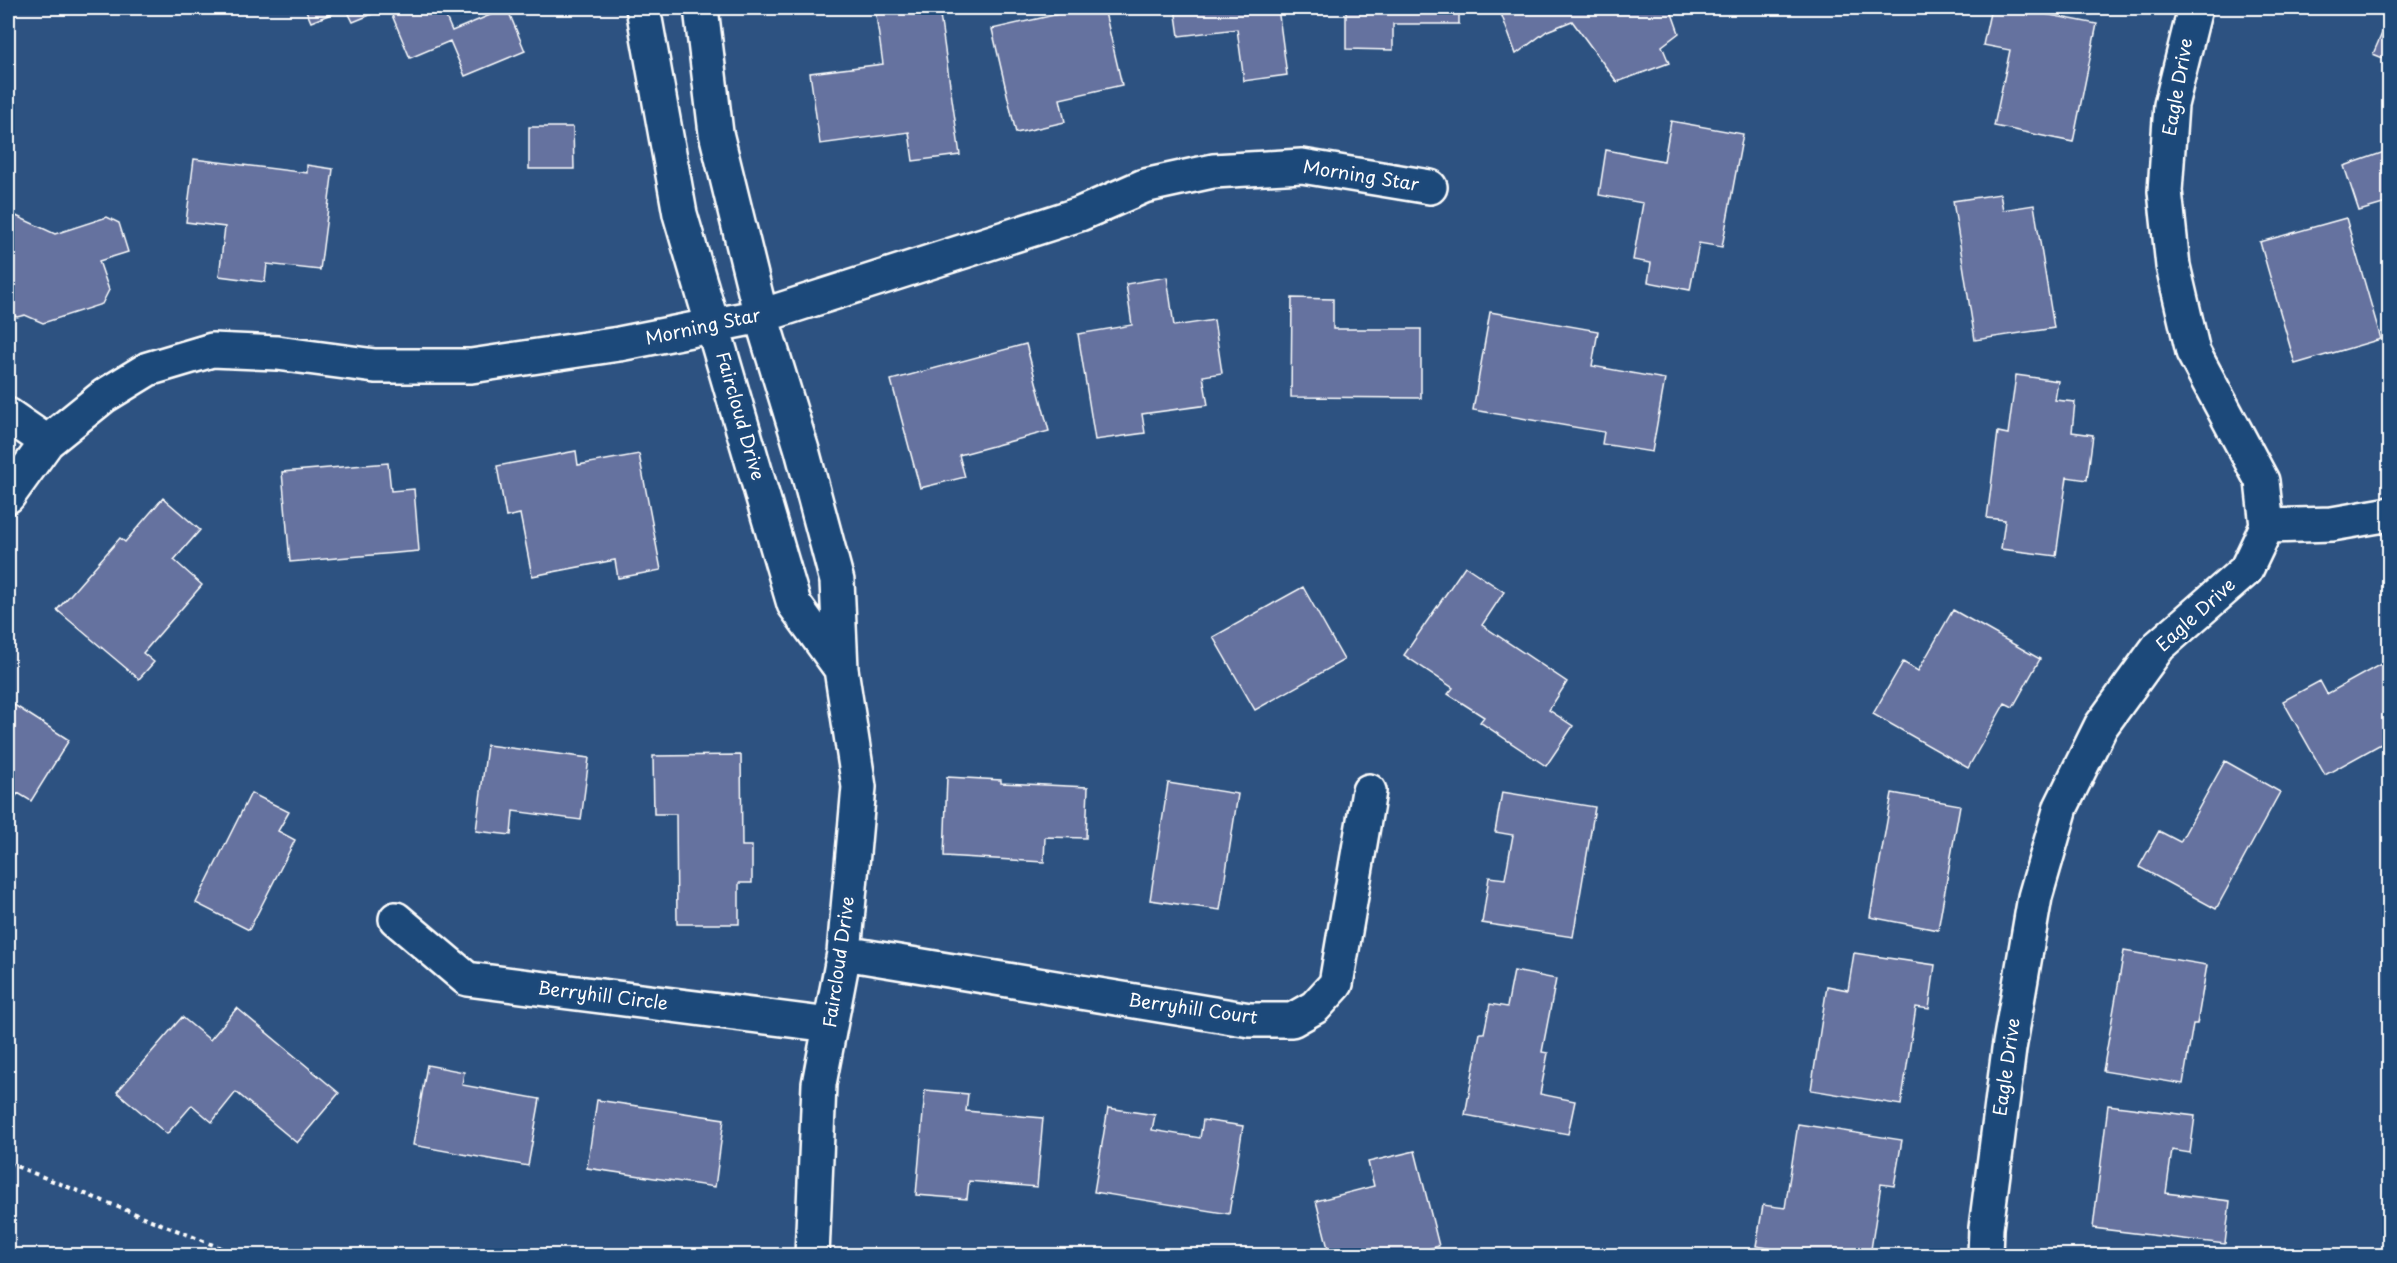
<svg xmlns="http://www.w3.org/2000/svg" width="2397" height="1263" viewBox="0 0 2397 1263" font-family="'Playpen Sans',sans-serif">
	<rect width="100%" height="100%" fill="#2d5281"/>
	<filter id="ink" filterUnits="userSpaceOnUse"><feTurbulence type="fractalNoise" baseFrequency=".0167" numOctaves="2"/><feDisplacementMap in="SourceGraphic" scale="12" xChannelSelector="R" yChannelSelector="G"/><feConvolveMatrix kernelMatrix="1 2 1 2 8 2 1 2 1" color-interpolation-filters="sRGB"/></filter>
	<g filter="url(#ink)">
		<path fill="#65729f" stroke="#fff" stroke-width="1.5" d="M305 8H387L353 22 346 8 311 22Z
			M389 8H442L452 31 507 8 525 51 465 76 450 41 410 58Z
			M875 8H939L960 155 913 161 909 132 820 144 810 73 883 64Z
			M1085 8H1104L1122 85 1060 99 1065 122 1016 133 992 29Z
			M1175 8H1278L1287 75 1244 81 1237 29 1179 36Z
			M1346 8H1459V24H1393V50L1346 49Z
			M1499 8H1670L1679 33 1662 46 1669 63 1617 82 1572 21 1547 31 1516 54Z
			M1991 8H2013L2097 24 2073 142 1994 126 2010 50 1983 45Z
			M2390 15V61L2373 54Z
			M1671 121 1743 134 1722 247 1699 243 1690 290 1648 282 1651 263 1633 260 1643 203 1599 195 1606 150 1664 161Z
			M529 127H573L574 169H529Z
			M2390 150V202L2359 211 2344 166Z
			M194 159 307 173V165L333 169 320 270 267 264 265 282 219 276 225 227 186 222Z
			M2000 194 2003 210 2034 205 2054 328 1975 340 1953 201Z
			M14 215 55 234 107 217 119 223 128 252 99 261 109 290 102 304 43 323 25 315 17 317 8 313V229Z
			M2346 218 2381 339 2295 364 2260 242Z
			M1167 277 1174 326 1214 320 1222 373 1203 376 1208 405 1142 414 1145 433 1095 440 1078 334 1132 325 1126 284Z
			M1292 298 1333 299V329H1421V398L1291 397Z
			M1490 312 1598 331 1592 366 1665 379 1652 452 1602 444 1604 432 1473 410Z
			M1026 344 1049 431 959 455 965 477 920 488 891 380Z
			M2016 375 2058 381 2055 400 2075 402 2072 432 2093 435 2087 480 2067 477 2056 556 2001 549 2005 520 1987 518 1998 432 2008 434Z
			M576 451 578 465 639 454 661 570 618 578 615 560 532 576 520 514 506 517 497 466Z
			M388 463 391 491 414 489 419 551 290 562 282 472Z
			M163 498 200 530 174 560 202 585 143 653 154 662 139 679 57 610 120 538 125 542Z
			M1465 566 1504 592 1482 625 1567 682 1549 710 1573 726 1546 766 1480 722 1484 717 1448 694 1453 688 1404 655Z
			M1303 587 1344 660 1255 710 1213 637Z
			M1953 610 2040 659 2013 707 2005 703 1968 768 1873 714 1903 662 1918 671Z
			M2390 659V739L2325 775 2283 701 2320 681 2327 694Z
			M8 701 69 740 31 801 18 793 8 809Z
			M487 745 589 758 581 820 513 811 511 835 476 831Z
			M741 755 742 846H752V883H739V924H677L676 814H654L653 756Z
			M2225 761 2280 792 2216 909 2139 867 2159 831 2180 842Z
			M947 777 1001 780V783L1088 787 1086 838 1045 837 1044 862 944 856Z
			M1168 783 1238 794 1220 910 1150 900Z
			M1502 792 1595 807 1573 937 1482 923 1489 877 1505 879 1513 835 1495 832Z
			M251 793 289 812 278 831 295 840 249 930 196 903Z
			M1892 793 1960 805 1938 930 1870 917Z
			M2124 951 2207 965 2197 1024H2193L2183 1084 2103 1071Z
			M1854 953 1935 965 1929 1009 1916 1007 1901 1105 1811 1090 1827 986 1848 990Z
			M1514 971 1556 979 1542 1052 1548 1053 1540 1094 1575 1101 1568 1134 1465 1115 1480 1033H1484L1490 1004 1507 1007Z
			M237 1008 339 1093 297 1143 236 1092 212 1122 192 1105 167 1134 117 1092 182 1017 210 1040Z
			M427 1065 464 1072 462 1085 540 1099 528 1166 413 1145Z
			M925 1090 968 1094 966 1111 1043 1118 1037 1187 969 1181 967 1199 916 1195Z
			M597 1100 724 1119 715 1187 587 1168Z
			M2108 1105 2195 1116 2190 1153 2172 1150 2166 1193 2230 1201 2225 1244 2093 1228Z
			M1108 1108 1155 1115 1152 1130 1200 1138 1203 1120 1243 1126 1229 1214 1094 1192Z
			M1798 1124 1902 1140 1894 1186 1881 1184 1870 1256H1814L1756 1246 1763 1205 1785 1208Z
			M1415 1151 1439 1246 1402 1256H1330L1316 1201 1374 1186 1368 1162Z"/>
		<g fill="none" stroke-linecap="round" stroke-linejoin="round">
			<defs>
				<path id="minor" d="M643 8 680 214 794 604 841 669
					M701 8 716 133 761 316 802 450 837 581 841 669 859 787 844 953 819 1084 812 1256
					M8 415 47 442
					M8 496 47 442 104 396 148 369 212 350 277 353 375 366H471L619 344 761 316 1080 214 1144 186 1213 171 1302 166 1430 187
					M2267 526 2332 524 2390 514
					M396 919 467 979 830 1025
					M844 953 1250 1020H1292L1315 1007 1336 984 1369 791
					M1985 1256 1986 1228 2009 1049 2035 897 2061 807 2101 726 2159 646 2246 570 2267 526 2262 481 2193 352 2173 266 2165 191 2171 105 2195 8"/>
			</defs>
			<use href="#minor" stroke="#fff" stroke-width="38"/>
			<path stroke="#fff" stroke-width="4" stroke-dasharray="4.5 4.5" stroke-linecap="butt" d="M8 1163 241 1256"/>
			<use href="#minor" stroke="#1f4a7a" stroke-width="33"/>
		</g>
	</g>
	<g text-anchor="middle" stroke-width="6" stroke-linejoin="round" paint-order="stroke">
		<g font-size="18" fill="#fff" stroke="#1f4a7a">
			<text transform="translate(2178 87) rotate(-80)" y="6">Eagle Drive</text>
			<text transform="translate(1361 176) rotate(9)" y="6">Morning Star</text>
			<text transform="translate(703 327) rotate(-12)" y="6">Morning Star</text>
			<text transform="translate(740 416) rotate(74)" y="6">Faircloud Drive</text>
			<text transform="translate(2196 615) rotate(-42)" y="6">Eagle Drive</text>
			<text transform="translate(839 962) rotate(-82)" y="6">Faircloud Drive</text>
			<text transform="translate(603 996) rotate(7)" y="6">Berryhill Circle</text>
			<text transform="translate(1193 1009) rotate(8)" y="6">Berryhill Court</text>
			<text transform="translate(2007 1067) rotate(-82)" y="6">Eagle Drive</text>
		</g>
	</g>
	<rect width="2397" height="1263" fill="none" stroke="#1f4a7a" stroke-width="30"/>
	<rect x="15" y="15" width="2367" height="1233" fill="none" stroke="#fff" stroke-width="2" filter="url(#ink)"/>
</svg>
